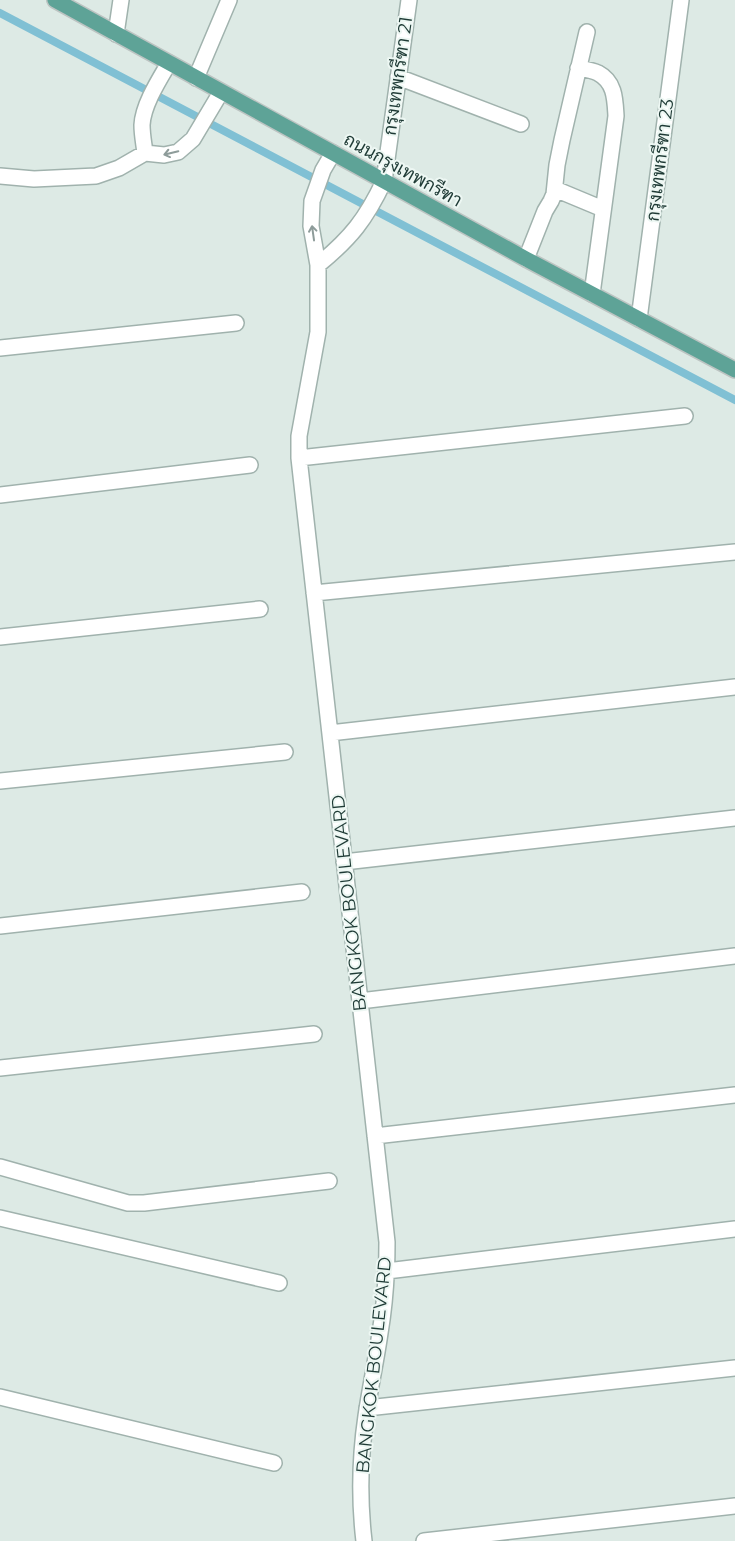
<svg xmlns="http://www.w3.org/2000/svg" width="735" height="1541" viewBox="0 0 735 1541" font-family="Montserrat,Sarabun,sans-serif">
	<rect width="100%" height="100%" fill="#ddeae5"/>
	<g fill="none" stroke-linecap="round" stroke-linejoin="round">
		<path stroke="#80c0d4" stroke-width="8" d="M0 13 735 400"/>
		<defs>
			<path id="minor" d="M116 34 121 0
				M578 68C584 69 592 70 598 73 615 82 615 99 616 116L592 294
				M398 77 521 124
				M196 78 229 0
				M145 153C144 144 142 135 142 125 143 105 159 80 169 63
				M333 153 323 170 312 201 311 226 318 265V332L299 436V458L387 1242C387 1272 385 1303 380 1333 376 1361 370 1388 366 1416 360 1457 359 1499 364 1541
				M0 176 34 179 96 176 119 168 145 153 164 155 178 152 193 139 221 92
				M555 189 603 209
				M526 259 545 211 551 201 554 194 557 165 562 140 587 32
				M318 265C351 238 366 219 384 181L409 0
				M639 319 681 0
				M0 348 236 323
				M299 458 685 416
				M0 495 250 465
				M314 593 735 552
				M0 637 260 609
				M330 733 735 687
				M0 781 285 752
				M344 862 735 818
				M0 926 302 892
				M360 1001 735 956
				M0 1068 314 1034
				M375 1136 735 1095
				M0 1167 128 1203H144L329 1181
				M0 1218 279 1283
				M387 1271 735 1229
				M0 1397 274 1463
				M367 1408 735 1368
				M424 1541 735 1506"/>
			<path id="major" d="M55 0 526 259 735 370"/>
		</defs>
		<use href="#minor" stroke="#a0b2ad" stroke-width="18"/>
		<use href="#major" stroke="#bcc4c2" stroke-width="18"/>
		<use href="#minor" stroke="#fff" stroke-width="15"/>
		<use href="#major" stroke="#5ea397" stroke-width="15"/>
	</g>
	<defs><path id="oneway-shaft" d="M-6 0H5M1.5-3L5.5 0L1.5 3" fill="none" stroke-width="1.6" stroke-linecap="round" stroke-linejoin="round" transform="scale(1.25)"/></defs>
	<g stroke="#8e9c9a">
		<use href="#oneway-shaft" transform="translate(171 153) rotate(167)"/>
		<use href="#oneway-shaft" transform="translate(313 233) rotate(-98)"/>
	</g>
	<g text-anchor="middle" stroke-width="4" stroke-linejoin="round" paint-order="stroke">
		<g font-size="18" fill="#1e3a35" stroke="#edf7f3">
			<text transform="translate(398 76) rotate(-82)" y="6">กรุงเทพกรีฑา 21</text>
			<text transform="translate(660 160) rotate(-83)" y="6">กรุงเทพกรีฑา 23</text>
			<text transform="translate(403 170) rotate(29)" y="6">ถนนกรุงเทพกรีฑา</text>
			<text transform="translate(349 903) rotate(-96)" y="6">BANGKOK BOULEVARD</text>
			<text transform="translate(374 1365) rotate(-84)" y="6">BANGKOK BOULEVARD</text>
		</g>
	</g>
</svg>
